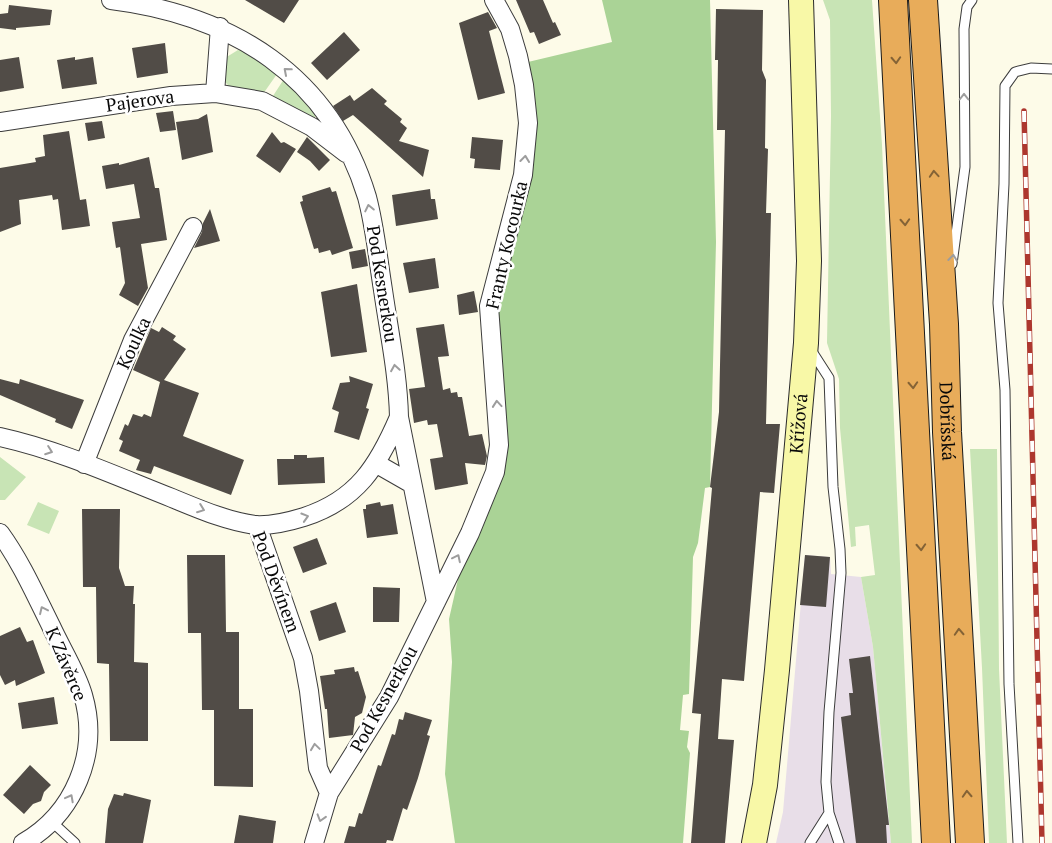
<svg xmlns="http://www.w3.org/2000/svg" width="1052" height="843" viewBox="0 0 1052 843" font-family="'PT Serif',serif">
	<rect width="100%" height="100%" fill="#fdfbe8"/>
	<path fill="#e8dee8" d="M805 555 830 557 831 574 861 577 873 647 891 843H776L783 812Z"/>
	<path fill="#c8e4b5" d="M823 0H872L882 145 912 843H891L873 647 861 577 875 575 869 525 855 527 856 546 851 547 840 428 839 379 827 343 831 116 830 20Z
		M238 50C251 51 266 66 277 74L263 94 229 86 223 80 225 58Z
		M284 79 315 114V118L271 99Z
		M970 449H997L999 669 1007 843H989L982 668Z
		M0 457 26 477 5 500H0Z
		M38 502 59 511 49 534 27 525Z"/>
	<path fill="#aad396" d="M602 0H710L716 242 710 487 705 488 698 543 693 557 689 694 683 695 680 730 689 731 687 747 690 753 683 843H455L445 774 452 662 449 619 464 553 495 493 505 466 506 435 498 304 533 171 535 111 528 62 612 42Z"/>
	<path fill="#514c47" d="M245 0H299L284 23Z
		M516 0H543L553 23 555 22 561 35 539 44 534 32 530 33Z
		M9 5 52 10 50 25 16 28V30L0 28V14L8 13Z
		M716 9 763 10 762 70 766 80 765 148 768 149 766 213H771L766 424H780L774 493 760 492 744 681 722 679 718 739 734 740 725 843H691L701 714 692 713 712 488 710 487 719 412 725 130H717L718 60H715Z
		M488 12 497 28 489 31 505 93 478 100 459 23Z
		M344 32 360 50 327 80 311 63Z
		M165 43 168 73 137 78 132 48Z
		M19 57 24 88 0 92V60Z
		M75 57V60L93 57 97 84 62 89 57 60Z
		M372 88 387 101 384 104 402 119 400 122 407 128 399 141 429 150 423 177 353 115 343 121 333 106 350 95 354 101Z
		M173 111 176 130 160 132 156 113Z
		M207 114 213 152 182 160 176 122 198 119Z
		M102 121 105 138 88 141 85 123Z
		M69 131 80 200 86 199 90 226 62 230 58 199 53 200 52 195 19 200 21 224 0 232V168L36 162 35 158 45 156 43 135Z
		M272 132 281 143 284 142 296 149 280 173 256 156Z
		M307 137 330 160 319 171 310 161 297 152Z
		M472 137 503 140 500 170 474 168 475 159 470 158Z
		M149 157 155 188H159L167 240 141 244 148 288 138 306 119 295 125 283 120 247 116 248 112 222 140 218 134 184 106 189 102 166 119 163V165Z
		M330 187 332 192 336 191 353 248 332 255 330 250 319 253 318 248 314 249 300 202 303 201 302 196Z
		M430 189 431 199H435L438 219 396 226 392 195Z
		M210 209 220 241 194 248 202 232 203 223Z
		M365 249 368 266 352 269 349 252Z
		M435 258 439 288 409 293 403 263Z
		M357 284 367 352 331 357 321 292Z
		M474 291 478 312 459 315 457 295Z
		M444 324 449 356 438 357 443 390 450 388 451 393 457 392 458 397H462L469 436 482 434 487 456 485 465 465 463 468 484 435 490 430 459 443 457 437 424 428 425 427 420 414 423 409 389 425 387 416 328Z
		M162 327 176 336 173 340 186 349 164 380 199 393 183 436 244 460 231 495 154 466 151 474 136 470 140 460 119 451 123 441 119 439 125 424 128 426 133 414 142 417 144 414 151 417 160 382 133 370 151 328 159 332Z
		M349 376 373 384 366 408 369 409 359 440 334 432 339 412 332 409 340 383 350 382Z
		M0 379 19 384 20 379 84 400 72 429 55 422 56 419 0 395Z
		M294 455H307V458L324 457 325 483 278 485 277 459H294Z
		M380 502 381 506 393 504 398 534 367 538 363 509H366V505Z
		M82 509H120L119 568 125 586H134L133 604H135L134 662 148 663V741H110L109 664 97 663 96 587H83Z
		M317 538 327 564 303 573 293 547Z
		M187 555H225L226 632H239V709H253V787L214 786V710H202L201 633H188Z
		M805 555 830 557 826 607 800 605Z
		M373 587 400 588 399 622H373Z
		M336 602 346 632 319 641 310 611Z
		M20 627 27 642 33 640 45 673 16 686 15 680 5 685 0 675V636Z
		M870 656 889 825H886L887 843H856L841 717 851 715 849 693H853L849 659Z
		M354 667 355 672 358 671 366 697 362 713 355 717 353 735 329 738 327 709H325L320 676 335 674 334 670Z
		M54 697 58 724 22 729 18 703Z
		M405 712 432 720 427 735 430 736 418 778 407 810 403 808 393 841 387 840 386 843H344L349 826 355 827 359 813 362 814 378 765 381 766 392 734 395 735 399 719 403 720Z
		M30 765 51 785 44 792 41 801 33 804 24 814 3 795Z
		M124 793 151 800 143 843H105L108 809 114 794 123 796Z
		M239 815 276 821 273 843H234Z"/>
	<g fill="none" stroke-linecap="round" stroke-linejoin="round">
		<defs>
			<path id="lane" d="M952 264 965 167 964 29 967 7 972 0
				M811 350 829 378 833 487 840 549 841 573 829 712 826 782 829 813 839 843
				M51 821 75 843
				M810 843 829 813
				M1018 843 1009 684 1005 390 998 303 1004 184 1005 86 1015 72 1031 68 1052 69"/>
			<path id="street" d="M111 0C232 15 330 75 367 197 375 227 378 259 383 290 389 332 398 374 399 417L436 602
				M215 93 262 101 312 127 346 153
				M0 122 171 96 215 93 220 27
				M0 437C59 450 116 476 172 498 199 509 226 521 255 525 271 526 288 522 304 517 357 500 378 466 399 417
				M84 464 133 340 193 227
				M377 464 412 484
				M257 525 303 658 309 691 318 768 329 793
				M0 533C21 562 35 594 51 626 61 648 77 673 83 695 100 753 74 814 23 843
				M314 843 329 793 389 697 470 533 495 472 499 445 489 306 523 175 528 123 524 85 518 56 510 29 494 0"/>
			<g id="secondary">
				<path id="s1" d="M754 843 765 785 777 670 806 343 809 261 801 0"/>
			</g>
			<g id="highway">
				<path d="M893 0 936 843"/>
				<path id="s2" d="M923 0 944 324 947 432 970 843"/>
			</g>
		</defs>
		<use href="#lane" stroke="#3c3c3c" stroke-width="11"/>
		<use href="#street" stroke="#3c3c3c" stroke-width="20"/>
		<use href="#secondary" stroke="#2b2b2b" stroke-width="26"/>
		<use href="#highway" stroke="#1a1a1a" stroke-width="30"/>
		<use href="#lane" stroke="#fff" stroke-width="9"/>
		<use href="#street" stroke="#fff" stroke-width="18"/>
		<use href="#secondary" stroke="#f8f8a7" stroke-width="24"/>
		<use href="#highway" stroke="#e8ac5a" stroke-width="28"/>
		<defs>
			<path id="rail" d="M1024 111 1042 843"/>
		</defs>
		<use href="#rail" stroke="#ad372e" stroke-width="5.5"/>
		<use href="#rail" stroke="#fff" stroke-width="4" stroke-dasharray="11" stroke-linecap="butt"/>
	</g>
	<defs><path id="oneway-chevron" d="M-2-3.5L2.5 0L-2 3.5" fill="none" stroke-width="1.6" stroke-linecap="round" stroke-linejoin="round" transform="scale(1.25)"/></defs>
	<g stroke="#846336">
		<use href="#oneway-chevron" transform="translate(896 60) rotate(87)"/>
		<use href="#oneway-chevron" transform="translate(934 174) rotate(-94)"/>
		<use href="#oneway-chevron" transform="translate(905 222) rotate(87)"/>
		<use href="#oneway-chevron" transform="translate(913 385) rotate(87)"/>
		<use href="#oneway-chevron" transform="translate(921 547) rotate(87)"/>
		<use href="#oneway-chevron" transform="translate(959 632) rotate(-93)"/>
		<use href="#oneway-chevron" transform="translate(967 794) rotate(-93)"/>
	</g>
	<g stroke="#9d9d9d">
		<use href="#oneway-chevron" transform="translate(287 71) rotate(-139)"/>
		<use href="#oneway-chevron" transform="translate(964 97) rotate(-90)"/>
		<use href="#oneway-chevron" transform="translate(525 159) rotate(-84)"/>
		<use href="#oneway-chevron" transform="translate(369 208) rotate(-102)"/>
		<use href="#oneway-chevron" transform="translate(953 258) rotate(-83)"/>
		<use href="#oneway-chevron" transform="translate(395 368) rotate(-99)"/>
		<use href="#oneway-chevron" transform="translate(497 404) rotate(-95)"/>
		<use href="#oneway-chevron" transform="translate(49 451) rotate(20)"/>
		<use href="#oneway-chevron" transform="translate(201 509) rotate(21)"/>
		<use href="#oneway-chevron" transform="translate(305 517) rotate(-17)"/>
		<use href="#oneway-chevron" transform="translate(457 558) rotate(-64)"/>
		<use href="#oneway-chevron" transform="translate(43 610) rotate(-115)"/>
		<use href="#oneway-chevron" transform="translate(315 747) rotate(-98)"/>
		<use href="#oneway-chevron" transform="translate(70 798) rotate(-62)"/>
		<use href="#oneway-chevron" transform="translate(321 818) rotate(107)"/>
	</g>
	<g text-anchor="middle" stroke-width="5" stroke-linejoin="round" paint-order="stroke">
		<g font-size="18" fill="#090909" stroke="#fff">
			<text transform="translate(140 101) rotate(-8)" y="6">Pajerova</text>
			<text transform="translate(507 245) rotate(-77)" y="6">Franty Kocourka</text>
			<text transform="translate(382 284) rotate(81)" y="6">Pod Kesnerkou</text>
			<text transform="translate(134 343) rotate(-65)" y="6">Koulka</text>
			<text dy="6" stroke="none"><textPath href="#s2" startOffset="422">Dobříšská</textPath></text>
			<text dy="6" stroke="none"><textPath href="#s1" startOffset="422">Křížová</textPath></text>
			<text transform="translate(276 582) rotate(70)" y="6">Pod Děvínem</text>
			<text transform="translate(66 664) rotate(67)" y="6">K Závěrce</text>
			<text transform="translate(384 699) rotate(-61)" y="6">Pod Kesnerkou</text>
		</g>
	</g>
</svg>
